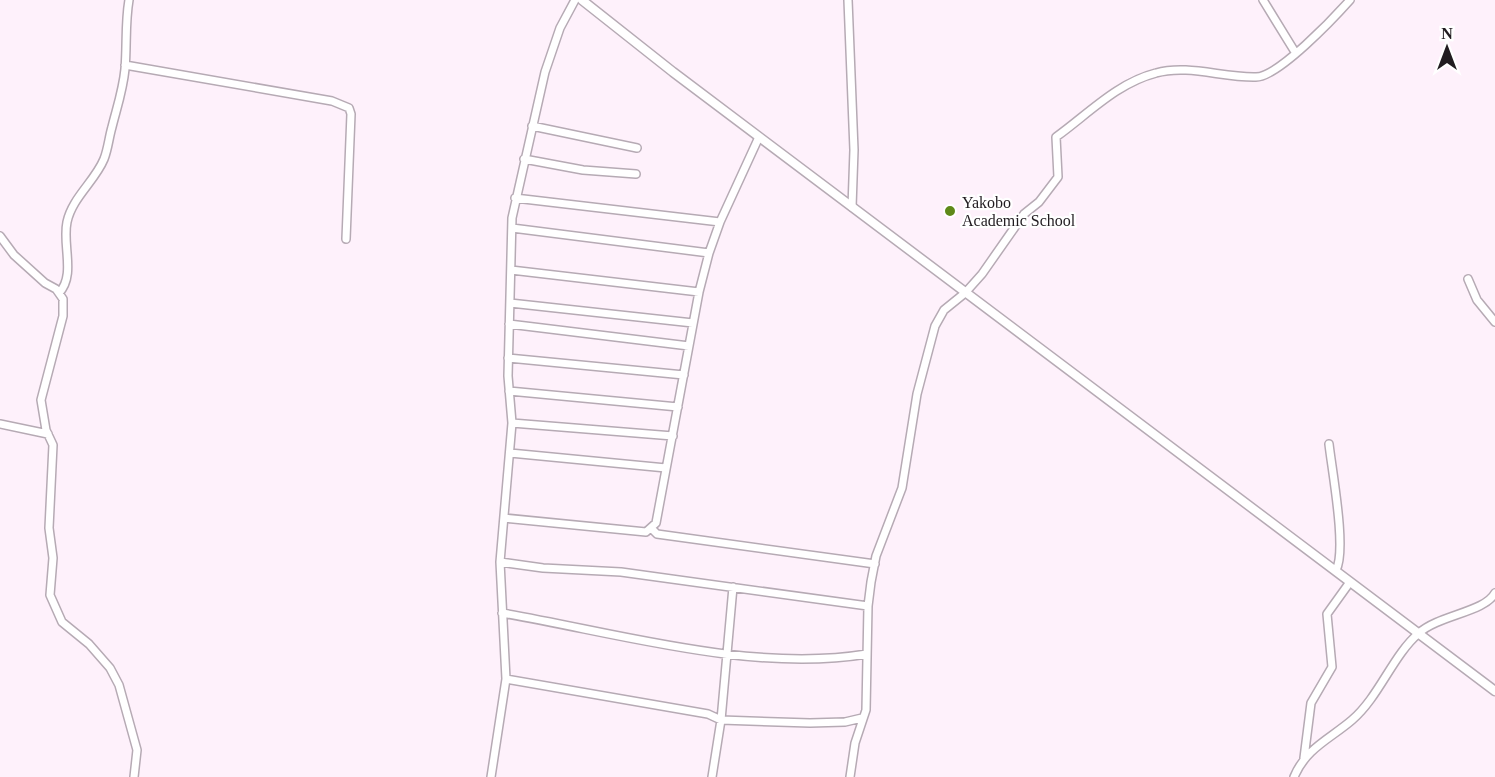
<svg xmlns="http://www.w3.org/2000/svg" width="1495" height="777" viewBox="0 0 1495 777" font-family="'Times New Roman',serif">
	<rect width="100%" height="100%" fill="#fef1fb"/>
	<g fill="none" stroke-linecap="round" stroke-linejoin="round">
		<defs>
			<path id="minor" d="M848 0 854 150 852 207
				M1263 0 1295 52
				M125 65 332 101 349 108 351 114 346 239
				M532 126 637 148
				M524 159 583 170 636 174
				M515 198 720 222
				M512 228 709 253
				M0 236 14 255 45 283 56 289 63 299V316L41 400 46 430 53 445 49 528 53 558 50 595 62 622 89 644 110 668 119 685 137 750 134 777
				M511 270 699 292
				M1468 279 1477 300 1495 322
				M59 293C76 275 62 245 67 222 72 198 95 181 104 159 108 149 109 137 112 127 117 107 123 90 125 69 127 45 125 23 129 0
				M510 303 693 323
				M509 324 689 346
				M508 358 684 375
				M509 391 678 407
				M512 423 673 436
				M0 424 48 434
				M1329 444C1332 471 1347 550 1336 570
				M510 453 666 468
				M504 518 646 532 656 523 699 292 709 253 720 222 759 137
				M652 529 657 534 875 564
				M500 562 543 568 621 572 868 606
				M502 613C618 633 751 673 867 654
				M506 679 708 714 721 720 810 723 845 722 862 718
				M1304 758 1311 703 1332 667 1327 614 1350 582
				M491 777 506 679 500 562 512 423 508 376 512 218 545 72 560 28 575 0
				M712 777 721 720 733 587
				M850 777 855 743 866 710 868 606 871 582 876 556 902 488 917 394 935 326 944 310 965 293 982 274 1024 214 1039 202 1058 177 1056 137C1088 114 1117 83 1156 73 1188 64 1223 78 1256 77 1278 77 1334 18 1350 0
				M1294 777C1306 748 1330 739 1352 720 1379 697 1393 655 1419 633 1439 615 1485 612 1495 593"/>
			<path id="tertiary" d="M582 0 673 72 1495 691"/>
		</defs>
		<use href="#minor" stroke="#b6aab4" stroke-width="10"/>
		<use href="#tertiary" stroke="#b6aab4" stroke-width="11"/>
		<use href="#minor" stroke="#fff" stroke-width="7"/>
		<use href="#tertiary" stroke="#fff" stroke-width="8"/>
	</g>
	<circle fill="#5e8918" stroke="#fff" stroke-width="2" cx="950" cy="211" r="6"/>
	<g text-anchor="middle" stroke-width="4.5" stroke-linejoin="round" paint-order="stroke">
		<g font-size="16" fill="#211c20" stroke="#fff" text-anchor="start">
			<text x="962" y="208">Yakobo<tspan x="962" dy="18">Academic School</tspan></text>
		</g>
	</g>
	<g transform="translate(1447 48)" stroke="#ffffff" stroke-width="4.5" paint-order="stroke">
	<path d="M0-4.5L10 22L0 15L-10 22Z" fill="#211c20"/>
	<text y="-9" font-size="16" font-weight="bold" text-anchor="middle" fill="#211c20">N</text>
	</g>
</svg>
